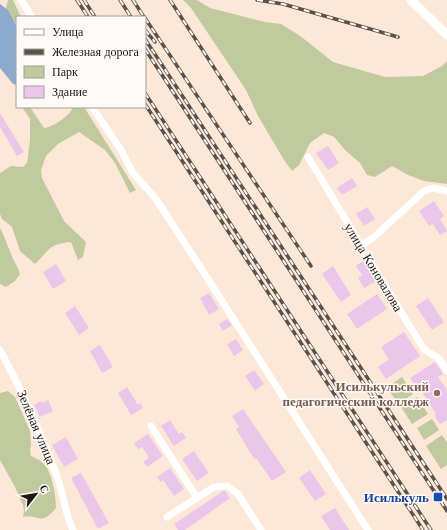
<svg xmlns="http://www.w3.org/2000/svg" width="447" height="530" viewBox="0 0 447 530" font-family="'Libre Baskerville',serif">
	<rect width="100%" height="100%" fill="#fde8d8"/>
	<path fill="#c1ca9f" d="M8 0H13L21 17H17V24L5 12Z
		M183 0H197L210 8 265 22 281 24 299 35 333 62 385 77 423 76 442 66 447 61V184L424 181 408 175 392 166 375 177 367 175 360 163 346 151 334 137 324 133 310 143 299 165 292 171 284 160 258 116 246 90 191 8Z
		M22 107H30L44 128C52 128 71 115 73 107H84L136 190 130 193 115 163 105 150 79 132 58 144 46 156 41 170 42 178 64 221 86 242 83 257 78 260 71 242C48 244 50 250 35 264L20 251 12 227 2 219 0 214V173L11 166 23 167 27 163 30 140V119Z
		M0 228C4 235 6 242 9 249 12 258 17 265 20 274L15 281 6 287 0 284Z
		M402 377 413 394 398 404 387 387Z
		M8 391 15 397 30 431 31 445 30 450 31 456C34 458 39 459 42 462 52 470 56 495 56 508 40 527 40 514 23 517L24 511 23 505 15 487 0 460V393Z
		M417 397 428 414 412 424 401 407Z
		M432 419 439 430 424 440 417 428Z
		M442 435 447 442V465L441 469 426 446Z"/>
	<path fill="#8caacd" d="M0 4 8 10 17 27V85L13 84 0 68Z"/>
	<path fill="#eac7ea" d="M0 113 24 152 17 156 0 127Z
		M328 146 339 163 328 170 316 153Z
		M352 178 357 186 342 195 337 188Z
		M434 201 444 216 440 219 447 231 440 235 433 224 429 226 419 211Z
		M367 207 375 219 364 226 356 214Z
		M363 261 376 281 364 288 358 278 362 275 356 266Z
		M56 264 66 281 53 289 43 272Z
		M333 266 351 295 341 302 322 274Z
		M209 293 219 309 209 315 200 298Z
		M377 294 387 309 357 329 347 314Z
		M428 298 444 322 432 330 416 306Z
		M75 306 89 328 79 335 65 313Z
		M227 319 232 325 223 331 219 324Z
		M404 332 420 356 386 379 378 367 389 359 381 347Z
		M236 339 243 350 234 356 227 344Z
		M100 345 113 367 102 373 90 351Z
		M435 362 443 374 438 377 447 390V420L440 424 434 415 436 414 419 387 417 389 410 378Z
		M254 370 264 384 255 391 245 376Z
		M127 387 138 405 140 403 143 408 131 415 118 393Z
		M48 400 53 411 40 417 34 405 41 401 42 403Z
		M243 409 286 472 272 481 256 458 254 459 236 429 239 427 232 416Z
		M170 420 179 434 182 432 186 438 174 446 161 426Z
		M148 434 163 456 147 467 143 462 149 458 142 447 138 449 134 443Z
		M66 437 78 459 64 467 52 445Z
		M194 451 209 473 197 481 182 459Z
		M170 468 184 489 174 496 163 480 160 482 157 477Z
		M310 470 326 494 315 501 299 478Z
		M81 473 109 523 98 529 71 478Z
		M223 491H225L230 498 185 530H178L174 524Z
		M335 508 349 530H330L321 516Z"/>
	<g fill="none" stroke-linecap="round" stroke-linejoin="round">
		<path stroke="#fff" stroke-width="7" d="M21 0 32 17
			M92 107 121 150 133 173 156 199 206 276 368 530
			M308 157C347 221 384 286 424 349 428 353 430 353 435 356 441 359 444 366 447 371
			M362 245 373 238 424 191 433 188 447 191
			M0 350C21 389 40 430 55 471 63 490 64 511 73 530
			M151 426 197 498
			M167 517 214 487 227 486 238 494 261 530"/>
		<path stroke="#fff" stroke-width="9" d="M411 0 447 35"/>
		<defs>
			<path id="rail" d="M77 0 88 17
				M84 0 95 17
				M120 0 131 17
				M133 0 144 17
				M170 0 250 123
				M257 0 283 4 398 37
				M145 18 311 266
				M145 30 155 42
				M145 39 447 499
				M145 49 447 511
				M145 93 431 530
				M145 104 423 530"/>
		</defs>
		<use href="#rail" stroke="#5c5249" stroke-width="3.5"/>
		<use href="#rail" stroke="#fdf9f6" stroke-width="2" stroke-dasharray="6" stroke-linecap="butt"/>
	</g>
	<circle fill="#8d6e63" stroke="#fdf9f6" stroke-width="1.5" cx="437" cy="393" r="4"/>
	<rect fill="#1a4fb4" stroke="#fdf9f6" stroke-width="1.5" x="433" y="492" width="10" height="10" rx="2"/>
	<g text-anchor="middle" stroke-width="3" stroke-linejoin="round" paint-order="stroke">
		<g font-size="13" fill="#1f1812" stroke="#fdf9f6">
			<text transform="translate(374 267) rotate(59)" y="5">улица Коновалова</text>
			<text transform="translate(37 427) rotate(67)" y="5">Зелёная улица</text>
		</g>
		<g font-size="13" font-weight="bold" fill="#785e54" stroke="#fdf9f6" text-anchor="end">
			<text x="429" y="391">Исилькульский<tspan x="429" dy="15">педагогический колледж</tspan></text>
		</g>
		<g font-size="13" font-weight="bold" fill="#164399" stroke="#fdf9f6" text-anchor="end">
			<text x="429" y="502">Исилькуль</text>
		</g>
	</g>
	<rect x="16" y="16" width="130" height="92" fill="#fdf9f6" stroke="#a49f9b"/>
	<rect x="24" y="29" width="20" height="6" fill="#ffffff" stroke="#a49f9b"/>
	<text x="52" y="36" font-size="12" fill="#1f1812">Улица</text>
	<rect x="24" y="49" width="20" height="6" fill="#5c5249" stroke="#a49f9b"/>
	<text x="52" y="56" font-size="12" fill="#1f1812">Железная дорога</text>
	<rect x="24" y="66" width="20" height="12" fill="#c1ca9f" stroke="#a49f9b"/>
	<text x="52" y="76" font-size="12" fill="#1f1812">Парк</text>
	<rect x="24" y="86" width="20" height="12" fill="#eac7ea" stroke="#a49f9b"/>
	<text x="52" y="96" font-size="12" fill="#1f1812">Здание</text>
	<g transform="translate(36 494) rotate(59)" stroke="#fdf9f6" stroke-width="3" paint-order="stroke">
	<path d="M0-3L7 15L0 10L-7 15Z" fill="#1f1812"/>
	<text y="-6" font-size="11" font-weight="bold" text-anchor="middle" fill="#1f1812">С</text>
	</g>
</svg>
